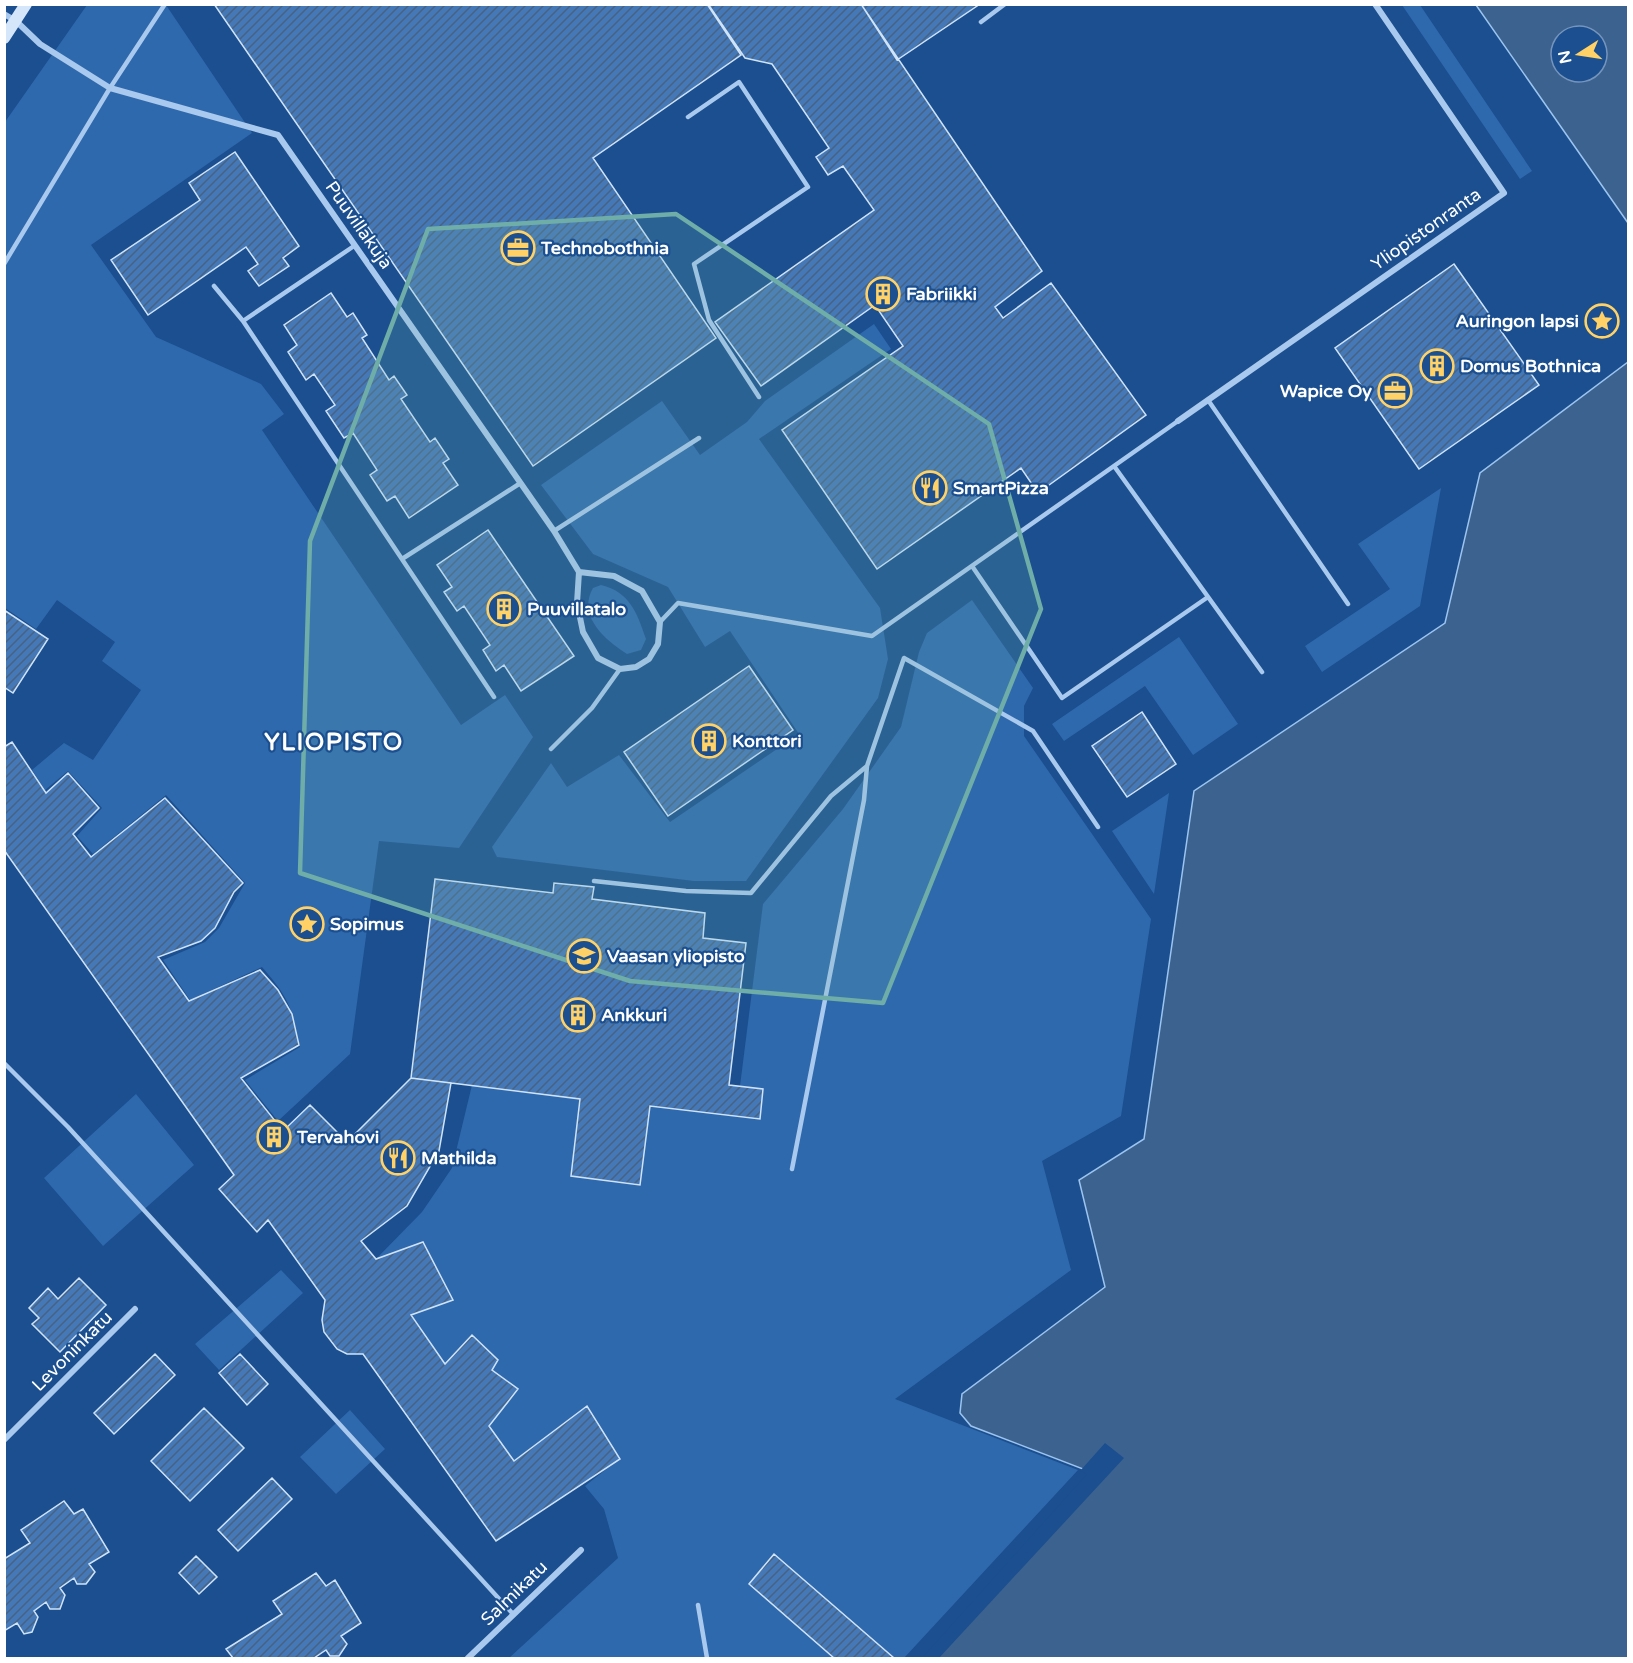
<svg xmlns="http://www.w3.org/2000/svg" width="1633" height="1663" viewBox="0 0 1633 1663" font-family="'Varela Round',sans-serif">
	<defs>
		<pattern id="building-hatch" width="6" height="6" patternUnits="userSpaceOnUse" patternTransform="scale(1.5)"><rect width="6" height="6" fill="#4478b7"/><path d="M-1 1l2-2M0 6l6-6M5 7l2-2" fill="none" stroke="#486282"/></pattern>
	</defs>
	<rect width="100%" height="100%" fill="#1b4f8f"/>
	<path fill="#2e69ad" d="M87 5H166L252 133 91 245 156 337 261 384 284 414 262 430 461 725 505 695 533 737 459 848 379 841 350 1054 278 1121 245 1080 300 1047C292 1007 289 998 262 967L190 1000 163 960 205 942 219 928 245 883 166 795 93 854 77 836 102 808 68 771 45 790 32 770 64 743 93 760 141 690 102 661 115 642 57 600 36 629 5 608V122Z
		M1402 5H1420L1532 171 1520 179Z
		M874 324 891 349 759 439 880 608 888 659 878 698 746 881H694L497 857 492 847 551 763 567 787 619 755 670 822 799 734 730 631 705 647 668 587 593 554 541 485 662 401 700 455 747 422 765 401Z
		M1441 488 1420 606 1322 672 1305 646 1390 589 1358 544Z
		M601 585C630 592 637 613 646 639L641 650 627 654C605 640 577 616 593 588Z
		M972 600 1033 688 1024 706V736L1151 919 1121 1116 1042 1161 1071 1270 895 1399 1078 1470 904 1658H509L618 1558 604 1509 585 1486 619 1459 587 1406 514 1461 489 1426 518 1389 492 1370 498 1359 472 1335 445 1364 411 1315 452 1300 424 1242 376 1259 422 1212 452 1168 472 1085 580 1099 571 1176 639 1185 650 1106 760 1119 763 1089 740 1086 763 904 843 809 901 727 919 652 927 633Z
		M1179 637 1238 724 1193 755 1145 686 1064 741 1052 724Z
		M1169 793 1154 894 1112 831Z
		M136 1094 194 1165 103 1246 44 1178Z
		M281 1270 303 1293 219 1370 195 1344Z
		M350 1410 385 1449 336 1494 300 1457Z"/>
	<path fill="#3c6290" stroke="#9cc4f0" stroke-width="1.5" fill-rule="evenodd" d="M1476 5H1628V223ZM1561 36H1597V72H1561Z
		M1628 362V1658H925L1091 1472 971 1426 960 1413 962 1394 1105 1287 1079 1180 1144 1139 1194 791 1445 623 1480 473Z"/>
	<path fill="#1b4f8f" d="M1105 1443 1124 1458 939 1658H922L1087 1474 1080 1471Z"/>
	<path fill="url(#building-hatch)" stroke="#cfe3fa" stroke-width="1.5" d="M214 4H707L741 55 593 158 716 338 533 466Z
		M708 4H861L1042 271 995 307 1003 318 1051 283 1146 415 1038 493 1021 468 877 569 782 430 903 346 875 305 761 386 715 322 874 210 843 166 828 175 816 157 829 148 772 64 745 58Z
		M861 4H980L897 60Z
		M235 152 299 246 283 258 289 266 259 286 248 271 258 264 246 247 148 315 111 260 200 200 189 183Z
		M1454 264 1539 385 1419 469 1335 348Z
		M331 293 347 317 353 313 367 335 362 338 389 380 394 376 407 395 401 399 430 442 435 438 449 459 443 463 458 485 409 518 395 496 387 501 370 475 377 470 353 433 344 438 326 411 335 405 314 374 306 380 288 352 297 345 284 325Z
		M488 530 574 656 521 691 504 665 496 671 483 650 490 645 464 606 457 611 444 592 452 587 437 565Z
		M4 610 48 639 13 693 4 687Z
		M749 666 793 730 668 816 624 752Z
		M1142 712 1176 764 1127 797 1092 746Z
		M12 742 46 793 68 773 99 808 73 834 91 857 165 798 243 883 234 892 215 928 201 941 158 957 189 1001 260 970 278 990 292 1014 299 1045 241 1078 283 1131 310 1105 347 1142 411 1078 451 1083 439 1151 407 1206 361 1241 376 1259 423 1242 453 1300 411 1315 445 1364 472 1335 498 1360 492 1370 518 1389 489 1426 514 1461 587 1406 620 1459 496 1541 363 1354H347L337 1349 324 1332 322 1320 325 1300 268 1220 257 1232 219 1189 234 1175 4 850V747Z
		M435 879 553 893 554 883 594 887 592 899 705 913 703 938 746 943 729 1085 763 1089 760 1119 650 1106 640 1185 571 1176 580 1099 411 1078Z
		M79 1278 106 1305 60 1352 32 1324 39 1318 29 1308 48 1288 58 1299Z
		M155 1354 175 1375 114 1434 94 1413Z
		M240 1354 268 1384 247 1405 219 1373Z
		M204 1408 244 1448 190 1501 151 1461Z
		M272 1478 292 1499 238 1551 218 1530Z
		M64 1501 74 1514 83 1509 109 1552 89 1564 95 1572 86 1584H77L74 1578 60 1588 65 1595 60 1609H50L46 1602 34 1611 38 1617 32 1632 24 1634 17 1623 4 1631V1559L30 1543 21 1530Z
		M774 1554 894 1658H834L749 1584Z
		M196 1556 217 1577 199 1594 179 1573Z
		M316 1573 326 1586 335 1580 361 1623 341 1636 347 1644 339 1656H330L326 1650 314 1658H233L226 1649 282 1614 273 1601Z"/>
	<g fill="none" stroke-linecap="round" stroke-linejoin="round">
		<path stroke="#a9c9ee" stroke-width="4.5" d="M981 22 1005 4
			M688 117 739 82 808 187 694 264 709 320 759 397
			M4 264 110 88 165 4
			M214 286 243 321 494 697
			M243 321 354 246
			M1208 400 1348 604
			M1114 466 1262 672
			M554 531 699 438
			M402 559 519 484
			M972 566 1062 698 1208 597
			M660 622 678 603 872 636 1178 421
			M551 749 592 708 620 669
			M594 881 686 891 751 893 831 796 867 766
			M4 1063 68 1127 513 1614
			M792 1169 864 800 867 766 904 658 1033 731 1098 827
			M698 1605 707 1658"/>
		<path stroke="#a9c9ee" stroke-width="6" d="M4 14 16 21 40 44 110 88 278 135 554 531 579 572 577 603 583 632 598 658 620 669 636 667 649 659 658 644 660 622 642 591 614 576 579 572
			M1178 421 1504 193 1375 4
			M4 1440 135 1309
			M468 1658 581 1550"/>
		<path stroke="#d6e6fa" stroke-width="12" d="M4 38 26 4"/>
	</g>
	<path fill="#6fada8" fill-opacity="0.2" stroke="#6fada8" stroke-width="4.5" stroke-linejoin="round" d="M676 214 989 424 1041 609 883 1003 630 981 300 873 310 541 428 229Z"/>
	<defs>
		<symbol id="office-ring" viewBox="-11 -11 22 22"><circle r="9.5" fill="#1b4f8f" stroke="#ffd166" stroke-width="1.5"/><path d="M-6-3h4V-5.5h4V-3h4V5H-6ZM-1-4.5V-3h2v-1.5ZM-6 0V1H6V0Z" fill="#ffd166"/></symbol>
		<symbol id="building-ring" viewBox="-11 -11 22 22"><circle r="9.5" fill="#1b4f8f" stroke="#ffd166" stroke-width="1.5"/><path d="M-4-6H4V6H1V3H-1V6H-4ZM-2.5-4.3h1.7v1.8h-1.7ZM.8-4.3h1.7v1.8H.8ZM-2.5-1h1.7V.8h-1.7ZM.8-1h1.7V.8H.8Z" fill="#ffd166"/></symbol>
		<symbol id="sight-ring" viewBox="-11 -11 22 22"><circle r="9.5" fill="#1b4f8f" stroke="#ffd166" stroke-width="1.5"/><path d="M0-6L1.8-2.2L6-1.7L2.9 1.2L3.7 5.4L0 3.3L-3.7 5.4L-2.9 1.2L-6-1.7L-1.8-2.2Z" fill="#ffd166"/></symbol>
		<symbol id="restaurant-ring" viewBox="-11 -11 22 22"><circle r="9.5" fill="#1b4f8f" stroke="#ffd166" stroke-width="1.5"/><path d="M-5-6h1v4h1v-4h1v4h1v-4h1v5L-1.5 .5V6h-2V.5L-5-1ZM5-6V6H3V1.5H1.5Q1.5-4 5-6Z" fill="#ffd166"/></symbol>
		<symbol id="university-ring" viewBox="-11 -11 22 22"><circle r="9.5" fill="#1b4f8f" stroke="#ffd166" stroke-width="1.5"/><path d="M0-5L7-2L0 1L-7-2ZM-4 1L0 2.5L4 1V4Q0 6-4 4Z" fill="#ffd166"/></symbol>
	</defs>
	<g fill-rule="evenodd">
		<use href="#office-ring" x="499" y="229" width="38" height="38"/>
		<use href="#building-ring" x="864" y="275" width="38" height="38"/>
		<use href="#sight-ring" x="1583" y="302" width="38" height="38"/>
		<use href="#building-ring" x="1418" y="347" width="38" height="38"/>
		<use href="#office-ring" x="1376" y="372" width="38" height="38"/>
		<use href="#restaurant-ring" x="911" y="469" width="38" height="38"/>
		<use href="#building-ring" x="485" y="590" width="38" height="38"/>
		<use href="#building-ring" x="690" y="722" width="38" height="38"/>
		<use href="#sight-ring" x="288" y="905" width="38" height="38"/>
		<use href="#university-ring" x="565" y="937" width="38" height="38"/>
		<use href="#building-ring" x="559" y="996" width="38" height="38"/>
		<use href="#building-ring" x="255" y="1118" width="38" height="38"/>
		<use href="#restaurant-ring" x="379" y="1139" width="38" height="38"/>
	</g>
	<g text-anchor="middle" stroke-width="4.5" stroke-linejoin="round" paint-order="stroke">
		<g font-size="18" fill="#fff" stroke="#1b4f8f">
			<text transform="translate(359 225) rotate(55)" y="6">Puuvillakuja</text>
			<text transform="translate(1426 229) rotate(-35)" y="6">Yliopistonranta</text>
			<text transform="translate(72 1351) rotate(-45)" y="6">Levoninkatu</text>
			<text transform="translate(514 1593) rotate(-44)" y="6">Salmikatu</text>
		</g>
		<g font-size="18" font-weight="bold" fill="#fff" stroke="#1b4f8f" text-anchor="start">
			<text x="541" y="254">Technobothnia</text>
			<text x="906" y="300">Fabriikki</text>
			<text x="1579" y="327" text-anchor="end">Auringon lapsi</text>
			<text x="1460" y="372">Domus Bothnica</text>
			<text x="1372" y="397" text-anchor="end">Wapice Oy</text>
			<text x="953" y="494">SmartPizza</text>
			<text x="527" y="615">Puuvillatalo</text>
			<text x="732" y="747">Konttori</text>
			<text x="330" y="930">Sopimus</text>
			<text x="607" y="962">Vaasan yliopisto</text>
			<text x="601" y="1021">Ankkuri</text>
			<text x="297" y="1143">Tervahovi</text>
			<text x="421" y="1164">Mathilda</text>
		</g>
		<g font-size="24" font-weight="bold" letter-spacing="1.5" fill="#fff" stroke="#1b4f8f">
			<text x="334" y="750">YLIOPISTO</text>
		</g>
	</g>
	<rect width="1633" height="1663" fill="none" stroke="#ffffff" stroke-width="12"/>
	<g transform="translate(1579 54) rotate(258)"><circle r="28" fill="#1b4f8f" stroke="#7695bc" stroke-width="1.5"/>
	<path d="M0-4.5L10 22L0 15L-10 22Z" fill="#ffd166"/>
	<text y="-9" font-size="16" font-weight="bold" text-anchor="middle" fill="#ffffff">N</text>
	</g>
</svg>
